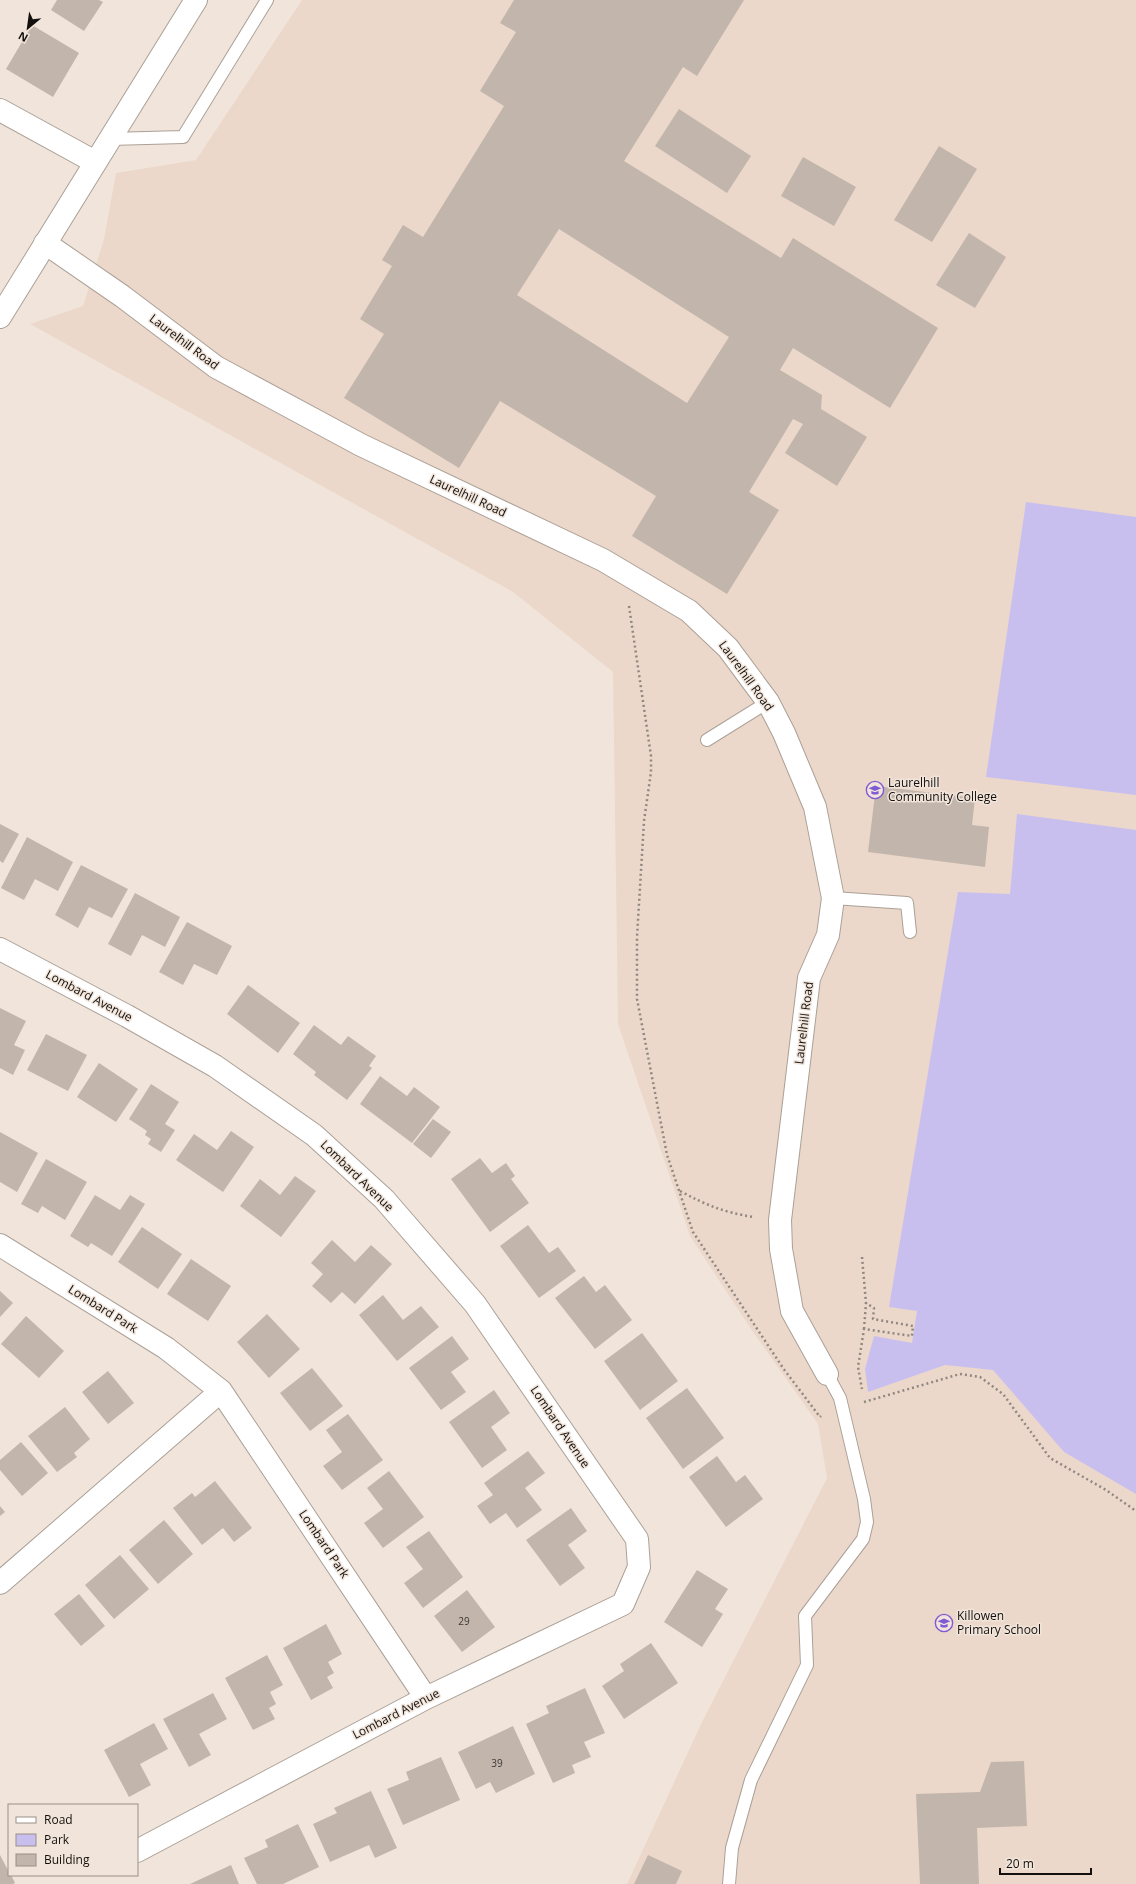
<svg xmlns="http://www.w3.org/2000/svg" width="1136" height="1884" viewBox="0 0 1136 1884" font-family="'Open Sans',sans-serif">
	<rect width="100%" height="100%" fill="#f1e5db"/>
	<path fill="#ebd8ca" d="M302 0H1136V1884H627L702 1722 827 1478 818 1424 751 1329 690 1236 618 1024 613 672 513 592 30 324 83 306 104 239 116 173 196 160Z"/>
	<path fill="#c9bfef" d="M1026 502 1136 517V795L986 777Z
		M1017 814 1136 830V1494L1064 1452 993 1370 945 1365 868 1392 865 1369 874 1336 912 1343 917 1311 889 1307 958 892 1010 894Z"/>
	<path fill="#c1b5ac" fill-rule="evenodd" d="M57 0H99L103 2 84 31 51 10Z
		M514 0H744L697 76 683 67 624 161 781 258 793 238 938 328 890 408 793 348 780 370 822 395 821 409 867 437 837 486 785 453 803 424 793 419 749 492 779 510 727 594 632 536 656 496 500 401 459 468 344 398 384 334 360 319 392 266 382 260 403 225 423 237 504 106 480 91 516 32 500 23ZM559 229 729 337 687 403 517 295Z
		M32 25 79 53 53 97 6 69Z
		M679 109 751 156 727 193 655 146Z
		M939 146 977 169 932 242 894 220Z
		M803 157 856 187 834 226 781 196Z
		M969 233 1006 257 975 308 936 285Z
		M876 786 975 798 972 825 989 827 985 867 868 852Z
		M0 824 19 834 3 863 0 861Z
		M27 837 73 862 58 891 35 879 24 900 1 888Z
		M81 865 128 889 112 918 89 907 78 928 55 915Z
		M135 893 180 917 165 947 142 935 131 956 108 944Z
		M187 922 232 946 217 975 194 964 183 985 159 972Z
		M248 985 300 1023 278 1053 227 1014Z
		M0 1008 26 1021 14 1045 25 1050 13 1075 0 1068Z
		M314 1025 341 1045 348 1036 376 1056 369 1066 372 1068 347 1100 314 1075 316 1072 293 1054Z
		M46 1034 87 1055 68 1091 27 1070Z
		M99 1063 138 1089 116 1122 77 1097Z
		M380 1076 407 1096 414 1087 440 1107 412 1143 360 1104Z
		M151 1084 179 1102 165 1124 175 1130 161 1152 148 1144 151 1139 145 1135 147 1131 129 1119Z
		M433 1119 451 1132 431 1158 413 1144Z
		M231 1131 254 1147 223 1192 176 1160 194 1134 217 1150Z
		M0 1132 38 1153 17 1192 0 1182Z
		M480 1158 492 1173 506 1163 515 1176 511 1179 529 1203 490 1232 451 1179Z
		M46 1159 87 1182 65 1220 42 1206 38 1213 21 1204Z
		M295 1176 316 1191 281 1237 240 1206 260 1179 280 1195Z
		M95 1195 120 1210 130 1195 145 1204 112 1256 91 1243 88 1247 70 1236Z
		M528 1225 549 1253 558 1247 576 1271 539 1298 500 1246Z
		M142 1227 182 1254 158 1289 118 1262Z
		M332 1240 355 1262 371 1245 392 1264 355 1304 342 1292 331 1303 312 1286 323 1274 311 1263Z
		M191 1259 231 1286 208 1321 167 1294Z
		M584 1276 596 1292 605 1285 632 1320 595 1349 555 1298Z
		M0 1291 13 1303 0 1317Z
		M383 1295 403 1320 421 1306 439 1327 397 1361 359 1315Z
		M267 1314 300 1349 269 1378 237 1342Z
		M26 1316 64 1351 39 1378 1 1344Z
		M642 1333 678 1381 640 1410 604 1361Z
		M452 1336 469 1359 451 1372 466 1392 441 1410 409 1368Z
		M312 1368 343 1406 310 1431 280 1393Z
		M108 1371 134 1403 108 1424 82 1392Z
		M687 1388 724 1438 683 1469 646 1418Z
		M494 1390 510 1413 491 1427 507 1450 482 1468 449 1422Z
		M65 1407 90 1439 74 1453 77 1457 57 1472 28 1436Z
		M348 1414 383 1460 342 1490 323 1466 342 1452 326 1430Z
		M21 1442 48 1473 22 1496 0 1470V1460Z
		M528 1451 545 1473 525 1488 542 1510 517 1528 506 1513 490 1524 477 1506 493 1495 484 1483Z
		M717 1456 736 1482 745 1475 763 1499 726 1527 689 1477Z
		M389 1471 424 1517 383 1548 364 1523 383 1509 367 1488Z
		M215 1481 252 1528 234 1542 223 1528 202 1545 173 1508 192 1493 195 1497Z
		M0 1506 5 1512 0 1516Z
		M571 1508 587 1531 568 1545 585 1568 560 1586 526 1540Z
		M164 1520 193 1554 158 1584 129 1550Z
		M429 1531 463 1577 423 1608 404 1583 423 1569 406 1547Z
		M120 1555 149 1589 114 1619 85 1585Z
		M697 1570 728 1589 715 1609 723 1614 702 1647 664 1622Z
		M467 1590 495 1627 462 1652 434 1616Z
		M79 1594 105 1626 81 1646 54 1614Z
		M326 1624 342 1654 328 1662 334 1673 327 1677 333 1688 311 1700 283 1648Z
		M651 1643 678 1683 624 1719 602 1686 624 1671 620 1664Z
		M267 1655 283 1685 270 1692 276 1704 269 1708 275 1719 253 1730 225 1678Z
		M585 1688 605 1733 584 1742 591 1757 572 1765 575 1773 553 1783 526 1724 549 1713 546 1706Z
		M213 1693 227 1719 199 1734 211 1755 189 1767 163 1719Z
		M154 1723 168 1749 140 1764 151 1785 129 1797 104 1750Z
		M513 1726 535 1774 496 1793 490 1782 476 1789 458 1752Z
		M441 1757 460 1800 403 1825 387 1789 409 1780 406 1772Z
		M1024 1761 1027 1826 977 1828 979 1884H920L916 1794 980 1792 991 1762Z
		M371 1791 397 1848 375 1858 369 1845 330 1862 313 1824 337 1813 334 1808Z
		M298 1824 319 1867 283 1884H257L244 1858 268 1847 265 1840Z
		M0 1855 9 1872V1875H11L15 1883 13 1884H0Z
		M648 1855 682 1871 676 1884H634Z
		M231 1865 239 1884H190Z"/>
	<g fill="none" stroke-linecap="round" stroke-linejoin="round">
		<defs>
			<path id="lane" d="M110 139 183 137 267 0
				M707 740 768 702
				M833 898 907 903 910 932
				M729 1884 732 1848 751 1780 807 1665 805 1616 863 1539 867 1522 864 1499 840 1398 827 1374"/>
			<path id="street" d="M0 110 95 162
				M45 243 122 296 216 367 361 445 603 560 689 611 728 648 768 702 784 733 815 807 833 898 828 935 809 978 780 1220 781 1249 792 1311 827 1374
				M0 317 196 0
				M0 949 127 1016 215 1066 314 1135 384 1199 475 1304 637 1539 639 1567 623 1604 426 1698 137 1851
				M0 1245 166 1348 221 1391 426 1698
				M0 1583 221 1391"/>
		</defs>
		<use href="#lane" stroke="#aba097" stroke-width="14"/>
		<use href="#street" stroke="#aba097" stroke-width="24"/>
		<path stroke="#908780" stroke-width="2.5" stroke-dasharray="2 3" stroke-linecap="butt" d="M629 606 651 756V772L644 821 637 937V999L667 1155 693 1232 783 1368 820 1417 821 1416
			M680 1191C706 1205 723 1212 753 1217
			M862 1257 866 1303 874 1308 873 1319 913 1326 912 1336 864 1329 858 1367 862 1389
			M864 1329 866 1303
			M864 1402 960 1374 980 1377 1003 1394 1050 1458 1106 1490 1136 1511"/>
		<use href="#lane" stroke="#fff" stroke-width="12"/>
		<use href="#street" stroke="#fff" stroke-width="22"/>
	</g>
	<defs>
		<symbol id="school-ring" viewBox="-11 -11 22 22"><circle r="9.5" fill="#f1e5db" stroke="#805ad4" stroke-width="1.5"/><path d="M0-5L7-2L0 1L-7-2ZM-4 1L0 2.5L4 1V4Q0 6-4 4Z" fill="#805ad4"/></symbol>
	</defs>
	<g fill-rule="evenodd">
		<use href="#school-ring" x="865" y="780" width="20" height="20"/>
		<use href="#school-ring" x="934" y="1613" width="20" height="20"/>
	</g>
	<g text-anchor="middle" stroke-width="3" stroke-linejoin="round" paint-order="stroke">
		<g font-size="10" fill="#3e3834">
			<text x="464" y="1625">29</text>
			<text x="497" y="1767">39</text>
		</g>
		<g font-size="12" fill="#130f0c" stroke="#f1e5db">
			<text transform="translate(184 342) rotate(37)" y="4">Laurelhill Road</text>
			<text transform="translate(468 496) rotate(25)" y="4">Laurelhill Road</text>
			<text transform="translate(746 676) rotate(54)" y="4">Laurelhill Road</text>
			<text transform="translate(89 996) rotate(28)" y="4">Lombard Avenue</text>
			<text transform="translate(804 1023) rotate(-83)" y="4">Laurelhill Road</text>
			<text transform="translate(357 1176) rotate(44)" y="4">Lombard Avenue</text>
			<text transform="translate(103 1309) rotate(32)" y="4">Lombard Park</text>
			<text transform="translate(560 1427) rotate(56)" y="4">Lombard Avenue</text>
			<text transform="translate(324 1544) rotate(56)" y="4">Lombard Park</text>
			<text transform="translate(396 1714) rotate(-27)" y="4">Lombard Avenue</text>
		</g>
		<g font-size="12" fill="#130f0c" stroke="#f1e5db" text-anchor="start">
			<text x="888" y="787">Laurelhill<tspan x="888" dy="14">Community College</tspan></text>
			<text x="957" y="1620">Killowen<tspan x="957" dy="14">Primary School</tspan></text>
		</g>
	</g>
	<rect x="8" y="1804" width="130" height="72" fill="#f1e5db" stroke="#988f88"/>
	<rect x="16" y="1817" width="20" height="6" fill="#ffffff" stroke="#988f88"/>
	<text x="44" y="1824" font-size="12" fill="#130f0c">Road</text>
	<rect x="16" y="1834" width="20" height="12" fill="#c9bfef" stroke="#988f88"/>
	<text x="44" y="1844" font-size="12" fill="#130f0c">Park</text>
	<rect x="16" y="1854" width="20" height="12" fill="#c1b5ac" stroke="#988f88"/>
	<text x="44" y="1864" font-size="12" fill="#130f0c">Building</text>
	<g transform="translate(28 28) rotate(209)" stroke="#f1e5db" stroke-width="3" paint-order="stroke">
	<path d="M0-3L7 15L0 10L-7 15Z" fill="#130f0c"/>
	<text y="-6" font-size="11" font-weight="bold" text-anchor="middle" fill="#130f0c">N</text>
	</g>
	<path d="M1000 1868v6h91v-6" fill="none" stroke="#130f0c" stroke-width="2"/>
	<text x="1006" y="1868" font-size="12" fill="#130f0c" stroke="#f1e5db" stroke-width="3" paint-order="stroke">20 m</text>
</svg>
